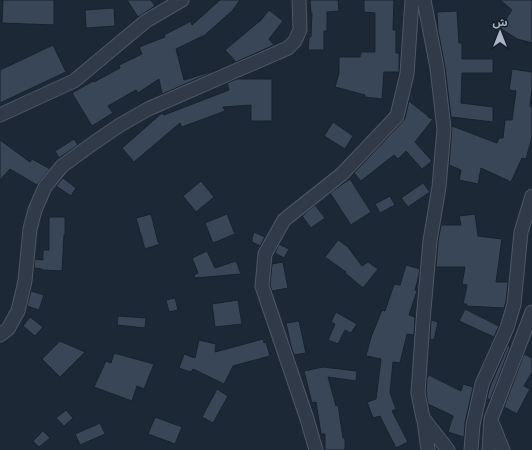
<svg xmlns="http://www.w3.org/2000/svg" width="532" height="450" viewBox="0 0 532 450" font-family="Signika,'Noto Sans Arabic',sans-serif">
	<rect width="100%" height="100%" fill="#1d2837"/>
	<path fill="#384658" stroke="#18212e" d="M3 0H54V25L2 23Z
		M127 0H151L155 6 138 17Z
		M220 0H240L233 10 205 35 176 49 184 80 220 69 162 94 159 79 138 93 136 90 108 106 113 113 92 126 72 93 93 81 94 82 120 68 119 65 142 54 139 47 165 37 164 35 191 21 192 25Z
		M310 0H338L339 11 327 12V31H324V50H308L309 37H311L312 13H311Z
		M364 0H394L393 30H396V53H399V72H384L382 99 365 97V95L335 87 339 73V57H360L361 52H375V13L364 12Z
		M500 0H532V43L517 39 500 28 512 10Z
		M114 8 115 26 86 28 85 10Z
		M269 10 283 21 269 39 274 45 236 62 225 50 261 20Z
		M457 11 459 43H462V59H493V73H462L461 103 493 107V122L451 117 445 67 438 30 437 12Z
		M53 45 66 72 0 103V70Z
		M512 69 532 72V90L530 106 532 107V137L526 159 522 158 511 182 481 168 478 184 459 180 461 170 449 165 452 126 497 143 499 138H503L505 120H512L516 91 509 90Z
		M237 79H272V121H251V105L223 107 225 111 182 127 180 123 134 162 122 148 162 113 164 115 229 90 227 83Z
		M409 101 428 116V117L433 119 415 142 432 161 422 169 406 151 398 159 394 155 361 181 354 173 403 121 405 118Z
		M333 122 353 136 345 149 324 136Z
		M74 139 78 145 59 158 55 151Z
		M0 140 30 162 32 159 50 169 37 185 10 169 0 180Z
		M63 178 76 188 71 196 56 186Z
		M350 179 371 212 351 225 330 193Z
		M201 181 214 197 196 212 183 196Z
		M423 183 430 192 408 207 401 198Z
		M390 196 395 205 380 213 375 204Z
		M315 205 325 218 311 228 302 216Z
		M151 214 158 242 160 244 145 249 136 218Z
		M227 214 235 234 213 243 205 223Z
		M475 214 478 236 502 239 496 282H508L506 302 504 308 466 306 467 304H463L467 285 462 284 465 267H436L438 242 441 225H461L459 216Z
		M49 217H65V235H64L62 271 42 270V269L34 268 35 259 43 260V250H49Z
		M254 232 265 237 260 246 252 242V238Z
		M338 240 348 247 362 266 368 262 378 269 363 288 345 273 346 272 325 257Z
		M279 244 289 249 284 258 275 253Z
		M207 251 215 268 236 261 241 274 195 278 194 275 198 273 192 258Z
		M283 262 288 288 272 291 270 285 272 264Z
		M406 265 420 269 419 275 415 290 417 291 409 315 415 317 414 335 407 334 400 363 393 362 390 393 396 409 392 411 408 442 396 448 380 416 373 418 367 402 376 399 381 359 366 356 371 337 382 310 385 311 394 284 400 285Z
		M31 291 44 295 39 310 27 306Z
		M175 298 178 310 169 312 166 300Z
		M238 300 242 324 215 327 212 304Z
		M465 309 499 326 494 337 459 321Z
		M336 312 357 324 351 333 345 330 338 344 328 340 335 324 331 322Z
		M118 316 146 318 145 328 117 325Z
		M30 317 43 327 35 336 23 326Z
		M431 320 438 322 434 340 430 339Z
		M299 321 306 353 294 355 291 346 286 323Z
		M263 339 264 343 266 342 270 356 233 366 224 384 193 369 191 372 179 368 184 354 195 358 199 340 216 344 215 352Z
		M60 341 85 352 60 377 42 359Z
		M508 345 510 347 490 400 487 398 490 387Z
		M114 353 154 364 144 389 137 386 132 401 94 387 106 361 111 363Z
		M524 354 532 358V372L524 386 530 389 517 414 504 407Z
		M323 367 357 371 356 381 328 377 336 406 338 405 343 438H345V450H325V434H321L316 402 312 403 304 371Z
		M429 375 461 391 463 384 473 387 465 423 464 437 448 432 453 416 428 404 426 392 427 378Z
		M217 389 228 396 213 423 202 417Z
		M66 410 73 418 64 426 56 418Z
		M155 417 182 427 175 444 148 434Z
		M100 423 105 434 80 445 75 434Z
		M43 431 50 438 39 447 33 441Z"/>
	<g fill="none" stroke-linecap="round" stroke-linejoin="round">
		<defs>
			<path id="minor" d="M424 0 437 68 444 129 439 187 430 241 423 321 418 393 423 418 448 450
				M0 115 74 81 146 21 182 0
				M0 335 8 329 18 311 25 281 30 229 35 210 45 187 62 166 95 142 120 125 148 109 288 48 295 41 300 30 299 0
				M424 420 428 450
				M493 425 503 450
				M316 450 307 419 262 286 265 254 284 220 342 174 397 116 407 74 412 0
				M471 450 473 425 482 384 507 328 514 304 521 232 532 196
				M489 450 491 419 532 312"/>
		</defs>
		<use href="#minor" stroke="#4e5766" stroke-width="15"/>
		<use href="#minor" stroke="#303a48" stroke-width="13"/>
	</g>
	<g transform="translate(500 32)" stroke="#161f2c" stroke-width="3" paint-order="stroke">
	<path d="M0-3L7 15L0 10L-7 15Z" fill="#aab4c5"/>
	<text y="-6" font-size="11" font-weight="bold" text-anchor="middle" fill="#aab4c5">ش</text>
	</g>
</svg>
